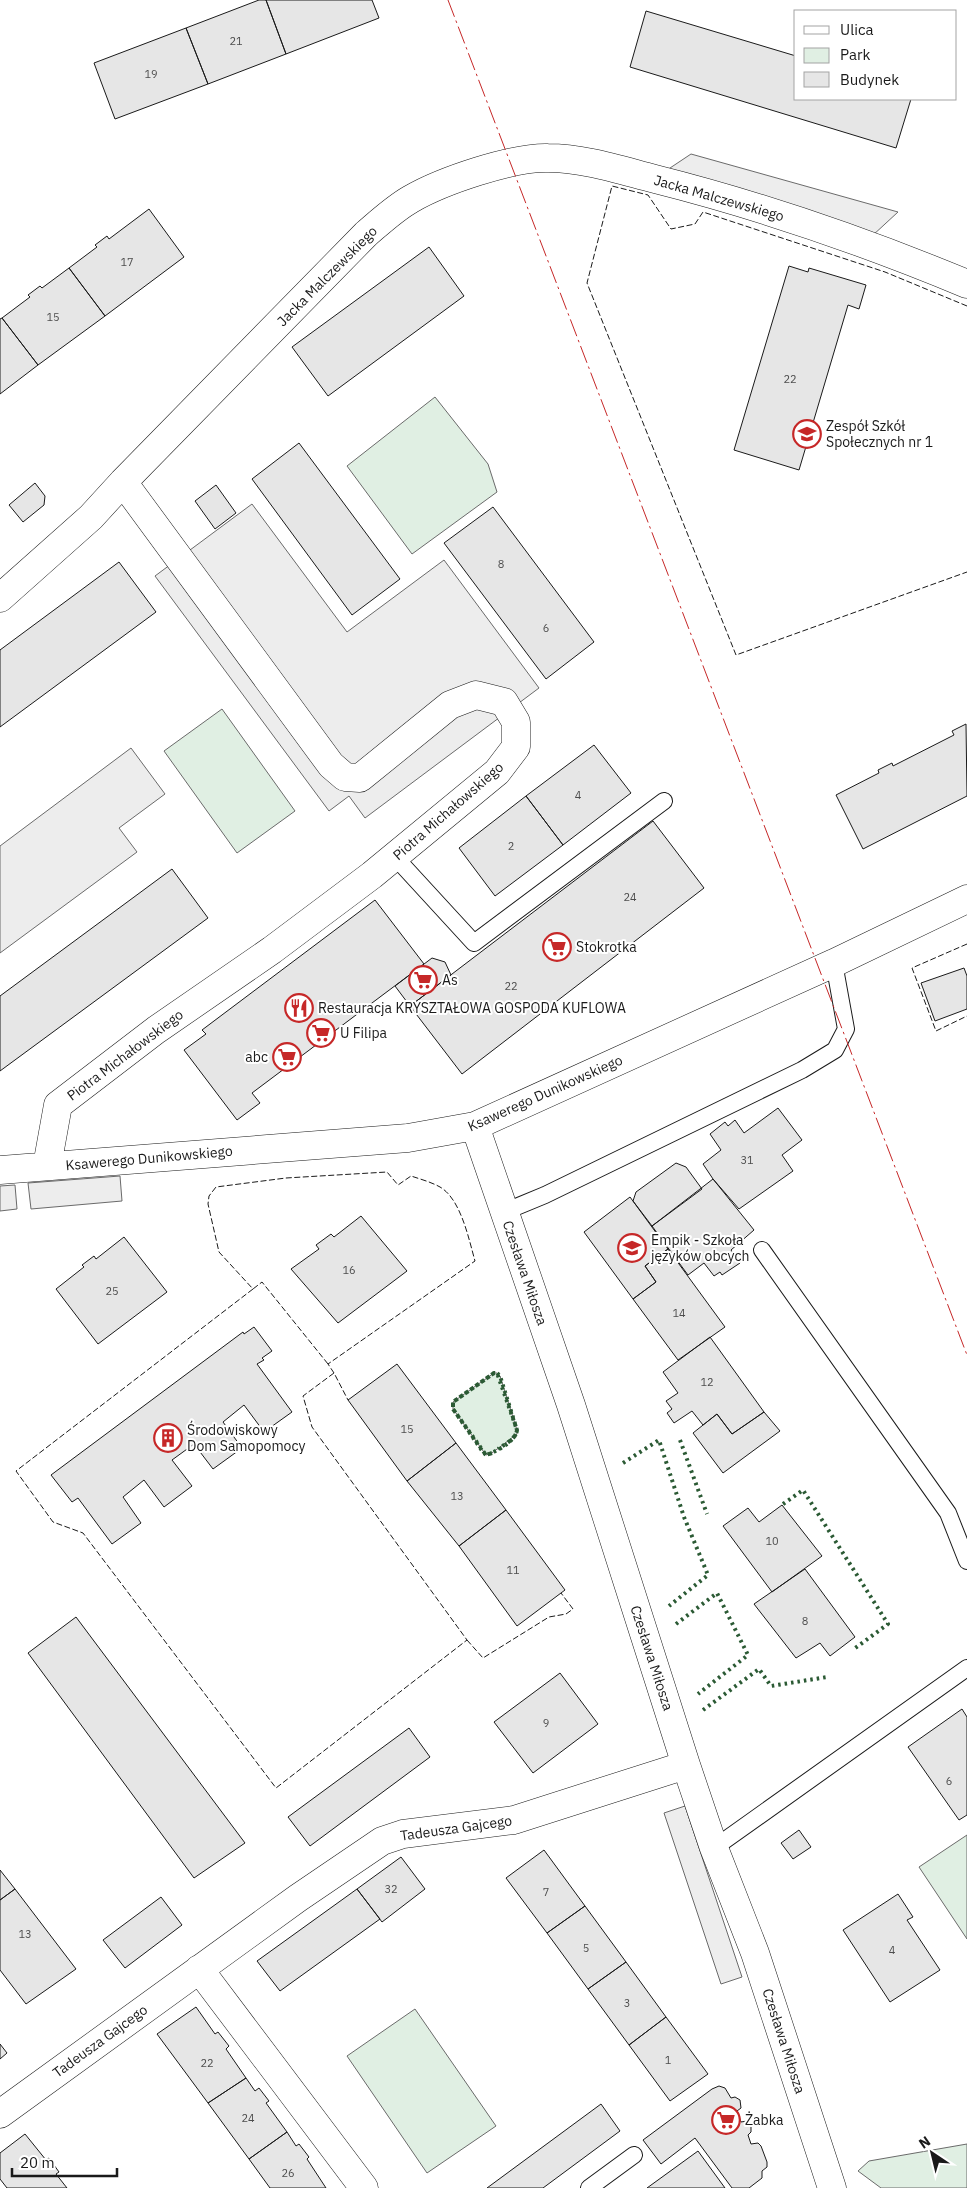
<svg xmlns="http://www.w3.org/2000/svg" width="967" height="2188" viewBox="0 0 967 2188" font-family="'IBM Plex Sans',sans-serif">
	<rect width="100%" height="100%" fill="#fff"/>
	<path fill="#e0efe3" stroke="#6a6a6a" d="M435 397 488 464 497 492 412 554 347 466Z
		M222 709 295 811 237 853 164 751Z
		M494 1373H497L500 1376 517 1430V1434L492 1453 486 1455 453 1409V1402Z
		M967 1835V1939L919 1867Z
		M415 2009 496 2126 427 2173 347 2056Z
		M967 2144V2188H881L858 2171 869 2161Z"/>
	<path fill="#ededed" stroke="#6a6a6a" d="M691 154 898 212 872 236 664 172Z
		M252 504 347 632 444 560 539 688 365 818 349 796 329 811 155 576Z
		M131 748 165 794 119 828 137 852 0 953V846Z
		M120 1176 122 1201 31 1209 28 1183Z
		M15 1185 17 1209 0 1211V1186Z
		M685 1806 742 1977 721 1984 664 1813Z"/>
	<path fill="#e6e6e6" stroke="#1a1a1a" d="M259 0H266L286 54 208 84 186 28Z
		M266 0H372L379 18 286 54Z
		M646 11 796 56V99H911L896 148 630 67Z
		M186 28 208 84 115 119 94 63Z
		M149 209 184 257 105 316 69 268 97 247 95 245 107 236 109 239Z
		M429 247 464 296 328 396 292 347Z
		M789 266 808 272 809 268 866 285 859 309 848 305 799 470 734 450Z
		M69 268 105 316 38 365 2 318 30 297 28 295 40 286 42 288Z
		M2 318 38 365 0 394V319Z
		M299 443 400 579 352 615 252 479Z
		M35 483 45 496 44 505 23 522 9 505Z
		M216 485 236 513 215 529 195 501Z
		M493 507 594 642 546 679 444 543Z
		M119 562 156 612 0 727V650Z
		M966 724 967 796 863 849 836 795 879 773 878 770 892 763 893 766 954 735 952 731Z
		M594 745 631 793 563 845 526 796Z
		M526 796 563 845 495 896 459 848Z
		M653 821 704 888 462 1074 410 1006Z
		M172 869 208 918 0 1071V996Z
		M375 900 424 964 252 1093 260 1103 237 1120 184 1050 206 1034 202 1030Z
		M432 958 445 962 451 975 410 1006 395 986Z
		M964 968 967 976V1009L935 1021 921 983Z
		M778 1108 802 1140 782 1155 793 1171 739 1209 713 1179 703 1164 721 1150 710 1134 725 1122 728 1126 735 1120 744 1133Z
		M676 1163 686 1167 702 1189 652 1226 633 1201 636 1192Z
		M713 1179 754 1230 731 1250 740 1263 722 1275 720 1272 714 1276 704 1263 688 1275 652 1226Z
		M630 1197 668 1249 645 1266 656 1282 633 1299 584 1232Z
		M361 1216 407 1271 338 1323 291 1269 319 1249 316 1245 331 1234 334 1237Z
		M124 1237 167 1292 98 1344 56 1289 84 1267 82 1265 94 1256 96 1259Z
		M668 1249 725 1327 678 1360 633 1299 656 1282 645 1266Z
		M254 1327 272 1351 262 1358 264 1360 257 1364 292 1412 264 1432 244 1405 223 1422 242 1448 213 1469 194 1444 172 1460 192 1486 164 1507 144 1480 123 1497 141 1523 112 1544 78 1498 72 1502 51 1475 243 1332 244 1334Z
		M710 1337 764 1412 732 1434 717 1414 703 1425 692 1411 674 1423 667 1413 672 1409 666 1401 678 1393 663 1372Z
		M397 1364 456 1443 407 1481 348 1400Z
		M764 1412 780 1431 723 1473 693 1433 717 1414 732 1434Z
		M456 1443 506 1510 459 1546 407 1481Z
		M782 1505 822 1556 772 1592 723 1526 748 1508 759 1522Z
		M506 1510 565 1590 517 1626 459 1546Z
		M805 1569 855 1637 830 1656 820 1643 796 1658 754 1604Z
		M76 1617 245 1843 194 1878 28 1653Z
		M560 1673 598 1724 533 1773 494 1722Z
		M962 1709 967 1717V1815L959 1820 908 1747Z
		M409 1728 430 1757 310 1846 288 1817Z
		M799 1830 811 1847 793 1859 781 1843Z
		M544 1850 585 1906 547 1933 506 1878Z
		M401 1857 425 1889 382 1922 357 1889Z
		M0 1870 15 1889 0 1900Z
		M15 1889 76 1969 26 2004 0 1970V1900Z
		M357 1889 380 1919 280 1991 257 1961Z
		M898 1894 913 1917 907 1920 940 1970 890 2002 843 1930Z
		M161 1897 182 1925 125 1968 103 1940Z
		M585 1906 626 1962 588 1989 547 1933Z
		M626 1962 666 2017 629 2045 588 1989Z
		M196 2007 215 2034 218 2032 229 2046 226 2049 246 2078 208 2103 157 2034Z
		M666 2017 708 2074 670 2101 629 2045Z
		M0 2044 7 2053 0 2059Z
		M246 2078 255 2091 259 2088 269 2101 266 2103 287 2132 249 2159 208 2103Z
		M719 2086 725 2088 731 2098 735 2097 740 2100 741 2108 737 2111 741 2122 747 2121 751 2125V2132L748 2135 751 2144 758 2143 761 2146 767 2162V2167L762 2171V2178L749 2188H732L695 2138 661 2164 643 2140 712 2089Z
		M601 2104 620 2131 543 2188H487Z
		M287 2132 296 2146 299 2144 309 2157 307 2159 326 2188H270L249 2159Z
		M25 2134 46 2160 49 2158 59 2172 56 2174 67 2188H7L0 2179V2153Z
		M698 2151 725 2188H647Z"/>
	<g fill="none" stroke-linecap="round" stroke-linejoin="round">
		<defs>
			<path id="lane" d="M395 857 474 943 664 801
				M504 1212 545 1195 802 1070 835 1050 846 1029 834 963
				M762 1250 948 1513 967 1561
				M714 1848 967 1668
				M589 2188 634 2155"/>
			<path id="street" d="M0 598 91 517 123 482 366 234C380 222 395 208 411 199 442 181 512 157 548 158 584 158 620 170 655 179 762 206 866 242 967 284
				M475 1126 571 1405 686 1765 714 1848 755 1953 832 2188
				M47 1166 58 1105 156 1030 272 950 372 875 497 772 516 747V722L504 702 476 695 450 705 360 778 345 777 331 765 123 482
				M0 1170 408 1138 475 1126 834 963 967 899
				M199 1969 364 2188
				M0 2114 298 1898 382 1841 403 1834 514 1820 686 1765"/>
		</defs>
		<use href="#lane" stroke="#1a1a1a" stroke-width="18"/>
		<use href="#street" stroke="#1a1a1a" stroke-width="29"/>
		<use href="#lane" stroke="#fff" stroke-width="16"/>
		<use href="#street" stroke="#fff" stroke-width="28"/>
		<path stroke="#2b5a34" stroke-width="4" stroke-dasharray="2.5 4" stroke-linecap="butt" d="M680 1440 707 1514
			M492 1453 486 1455 483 1452 453 1409V1402L494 1373H497L500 1376 517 1430C516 1441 496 1452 486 1455L453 1409V1402L494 1373H497L517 1430C516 1439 505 1444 498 1449
			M623 1463 659 1440 684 1517 708 1575 669 1606
			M783 1504 803 1490 888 1624 854 1649
			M676 1624 717 1593 748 1655 698 1694
			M703 1710 759 1669 771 1686 827 1677"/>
		<path stroke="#1a1a1a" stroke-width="1" stroke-dasharray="6 2.5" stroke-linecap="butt" d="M967 306 885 272 703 212 695 224 671 229 648 195 612 186 587 283 736 655 967 572
			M967 944 912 968 936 1031 967 1016
			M253 1289 16 1471 53 1522 83 1533 276 1788 467 1640 312 1427 303 1396 334 1373 348 1400
			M328 1364 262 1282 253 1289 219 1252 208 1204 209 1196 216 1187 286 1178 387 1172 398 1185 411 1176C420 1179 431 1182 440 1187 461 1199 469 1240 475 1261L328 1364 334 1373
			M467 1640 483 1658 549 1617 566 1614 573 1609 561 1593"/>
		<path stroke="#c62828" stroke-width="1" stroke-dasharray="18 4 2.5 4" stroke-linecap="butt" d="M448 0 967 1355"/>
	</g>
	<defs>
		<symbol id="school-ring" viewBox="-11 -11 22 22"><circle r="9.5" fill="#fff" stroke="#c62828" stroke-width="1.5"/><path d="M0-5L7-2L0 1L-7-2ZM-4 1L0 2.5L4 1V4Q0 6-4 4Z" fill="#c62828"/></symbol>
		<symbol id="supermarket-ring" viewBox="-11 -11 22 22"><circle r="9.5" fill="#fff" stroke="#c62828" stroke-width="1.5"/><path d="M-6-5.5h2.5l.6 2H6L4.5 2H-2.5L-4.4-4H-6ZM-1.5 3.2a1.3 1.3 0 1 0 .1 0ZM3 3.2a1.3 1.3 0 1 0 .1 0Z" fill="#c62828"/></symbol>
		<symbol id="restaurant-ring" viewBox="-11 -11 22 22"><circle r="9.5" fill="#fff" stroke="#c62828" stroke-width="1.5"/><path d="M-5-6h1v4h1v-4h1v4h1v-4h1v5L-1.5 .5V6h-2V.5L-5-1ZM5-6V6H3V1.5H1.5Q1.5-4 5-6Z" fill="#c62828"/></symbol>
		<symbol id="building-ring" viewBox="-11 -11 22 22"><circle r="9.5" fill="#fff" stroke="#c62828" stroke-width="1.5"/><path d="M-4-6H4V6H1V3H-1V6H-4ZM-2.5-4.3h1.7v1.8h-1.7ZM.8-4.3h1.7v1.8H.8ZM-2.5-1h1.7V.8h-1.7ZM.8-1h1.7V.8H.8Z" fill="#c62828"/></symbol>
	</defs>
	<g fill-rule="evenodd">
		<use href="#school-ring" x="791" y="418" width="32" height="32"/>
		<use href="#supermarket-ring" x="541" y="931" width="32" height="32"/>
		<use href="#supermarket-ring" x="407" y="964" width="32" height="32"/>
		<use href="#restaurant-ring" x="283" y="992" width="32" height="32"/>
		<use href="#supermarket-ring" x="305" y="1017" width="32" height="32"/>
		<use href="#supermarket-ring" x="271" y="1041" width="32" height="32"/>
		<use href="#school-ring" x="616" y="1232" width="32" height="32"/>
		<use href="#building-ring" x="152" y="1422" width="32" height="32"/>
		<use href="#supermarket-ring" x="710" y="2104" width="32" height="32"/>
	</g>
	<g text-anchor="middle" stroke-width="4" stroke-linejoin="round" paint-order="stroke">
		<g font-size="11" fill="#4d4d4d">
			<text x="236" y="45">21</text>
			<text x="151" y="78">19</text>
			<text x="127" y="266">17</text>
			<text x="53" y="321">15</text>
			<text x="790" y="383">22</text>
			<text x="501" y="568">8</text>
			<text x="546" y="632">6</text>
			<text x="578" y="799">4</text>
			<text x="511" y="850">2</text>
			<text x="630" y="901">24</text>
			<text x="511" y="990">22</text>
			<text x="747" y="1164">31</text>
			<text x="349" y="1274">16</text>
			<text x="112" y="1295">25</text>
			<text x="679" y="1317">14</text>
			<text x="707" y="1386">12</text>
			<text x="407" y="1433">15</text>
			<text x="457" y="1500">13</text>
			<text x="772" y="1545">10</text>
			<text x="513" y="1574">11</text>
			<text x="805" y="1625">8</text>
			<text x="546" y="1727">9</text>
			<text x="949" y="1785">6</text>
			<text x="391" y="1893">32</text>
			<text x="546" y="1896">7</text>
			<text x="25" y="1938">13</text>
			<text x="586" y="1952">5</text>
			<text x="892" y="1954">4</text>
			<text x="627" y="2007">3</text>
			<text x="668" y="2064">1</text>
			<text x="207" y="2067">22</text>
			<text x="248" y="2122">24</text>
			<text x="288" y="2177">26</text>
		</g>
		<g font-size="14" fill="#1a1a1a" stroke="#fff">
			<text transform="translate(719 198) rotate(16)" y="5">Jacka Malczewskiego</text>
			<text transform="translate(327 276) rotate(-45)" y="5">Jacka Malczewskiego</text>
			<text transform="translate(448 811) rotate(-41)" y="5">Piotra Michałowskiego</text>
			<text transform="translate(125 1055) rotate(-37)" y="5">Piotra Michałowskiego</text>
			<text transform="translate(545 1093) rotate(-24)" y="5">Ksawerego Dunikowskiego</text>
			<text transform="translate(149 1158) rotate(-5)" y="5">Ksawerego Dunikowskiego</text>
			<text transform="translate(525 1273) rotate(71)" y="5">Czesława Miłosza</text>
			<text transform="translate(652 1658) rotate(72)" y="5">Czesława Miłosza</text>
			<text transform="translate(456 1828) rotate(-8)" y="5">Tadeusza Gajcego</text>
			<text transform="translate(100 2041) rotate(-36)" y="5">Tadeusza Gajcego</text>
			<text transform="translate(784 2041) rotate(72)" y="5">Czesława Miłosza</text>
		</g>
		<g font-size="14" fill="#1a1a1a" stroke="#fff" text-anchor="start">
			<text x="826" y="431">Zespół Szkół<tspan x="826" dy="16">Społecznych nr 1</tspan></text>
			<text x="576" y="952">Stokrotka</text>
			<text x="442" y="985">As</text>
			<text x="318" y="1013">Restauracja KRYSZTAŁOWA GOSPODA KUFLOWA</text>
			<text x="340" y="1038">U Filipa</text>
			<text x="268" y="1062" text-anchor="end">abc</text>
			<text x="651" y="1245">Empik - Szkoła<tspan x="651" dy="16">języków obcych</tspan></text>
			<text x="187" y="1435">Środowiskowy<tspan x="187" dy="16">Dom Samopomocy</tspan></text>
			<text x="745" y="2125">Żabka</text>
		</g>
	</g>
	<rect x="794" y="10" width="162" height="90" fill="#ffffff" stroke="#a3a3a3"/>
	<rect x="804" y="26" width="25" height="8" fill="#ffffff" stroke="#a3a3a3"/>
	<text x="840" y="35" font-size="15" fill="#1a1a1a">Ulica</text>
	<rect x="804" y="48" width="25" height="15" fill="#e0efe3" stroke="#a3a3a3"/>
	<text x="840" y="60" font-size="15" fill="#1a1a1a">Park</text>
	<rect x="804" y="72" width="25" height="15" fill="#e6e6e6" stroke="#a3a3a3"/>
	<text x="840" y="85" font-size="15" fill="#1a1a1a">Budynek</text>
	<g transform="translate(932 2153) rotate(325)" stroke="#ffffff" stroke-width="4" paint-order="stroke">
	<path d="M0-4L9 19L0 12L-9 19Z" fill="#1a1a1a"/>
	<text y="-8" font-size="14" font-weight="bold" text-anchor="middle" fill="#1a1a1a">N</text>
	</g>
	<path d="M12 2168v8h105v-8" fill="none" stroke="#1a1a1a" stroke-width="2.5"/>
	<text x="20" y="2168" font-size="15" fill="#1a1a1a" stroke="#ffffff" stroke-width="4" paint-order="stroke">20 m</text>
</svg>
